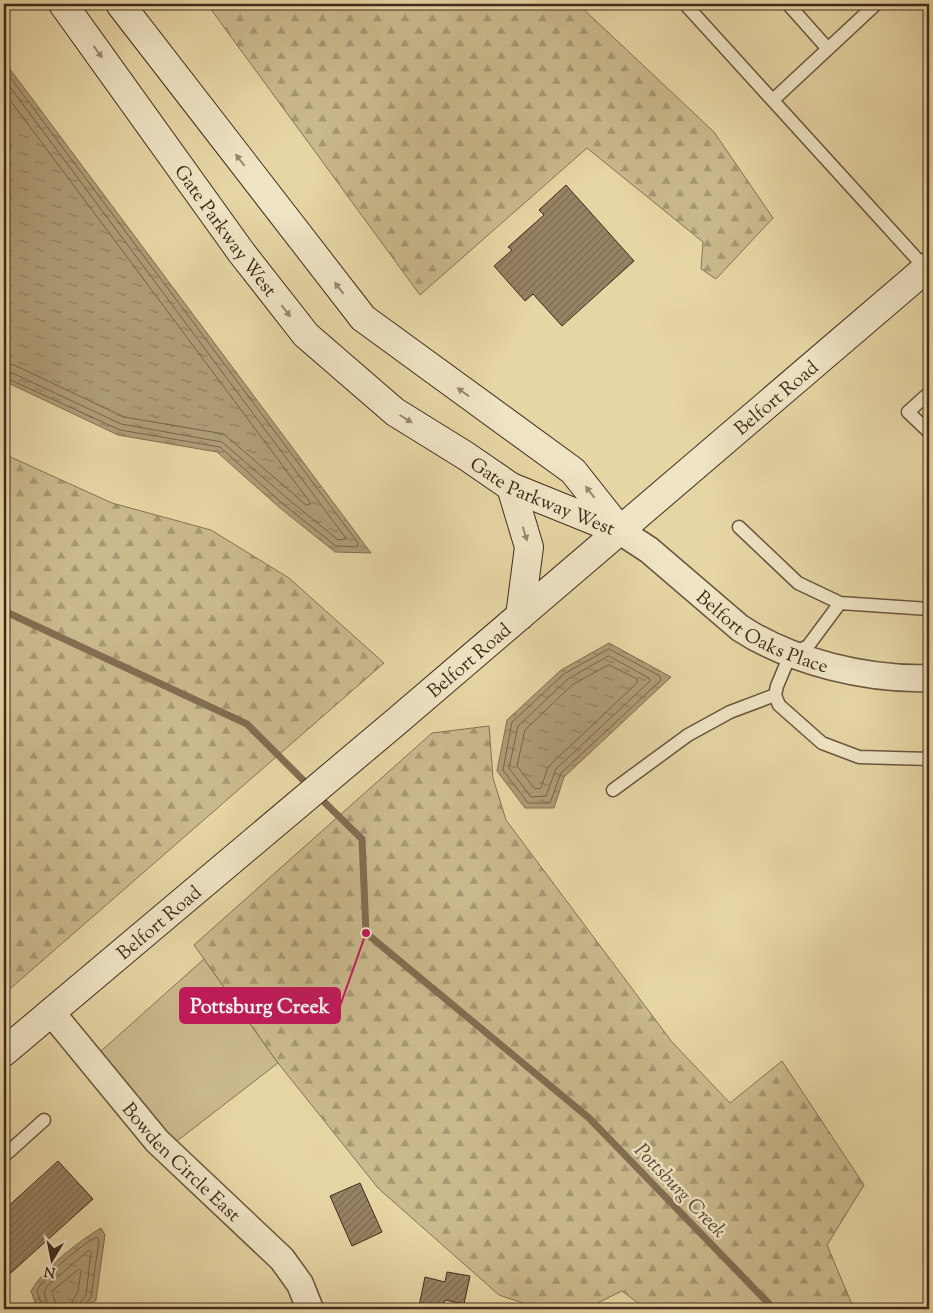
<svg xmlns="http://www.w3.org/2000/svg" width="933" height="1313" viewBox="0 0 933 1313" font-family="'Sorts Mill Goudy',serif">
	<defs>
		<pattern id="forest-firs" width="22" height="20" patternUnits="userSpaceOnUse" patternTransform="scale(1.25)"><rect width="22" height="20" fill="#cab98d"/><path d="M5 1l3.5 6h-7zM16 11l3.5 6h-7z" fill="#a59773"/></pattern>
		<pattern id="water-ripples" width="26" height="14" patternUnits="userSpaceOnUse" patternTransform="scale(1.25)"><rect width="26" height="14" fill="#ae9c76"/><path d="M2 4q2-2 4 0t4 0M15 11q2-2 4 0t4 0" fill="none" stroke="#8f7f60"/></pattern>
		<pattern id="building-hatch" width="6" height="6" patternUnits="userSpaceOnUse" patternTransform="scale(1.25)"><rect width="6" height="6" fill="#968363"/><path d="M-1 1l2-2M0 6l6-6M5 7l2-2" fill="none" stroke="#7c6b51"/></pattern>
	</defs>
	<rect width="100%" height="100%" fill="#e6d6a4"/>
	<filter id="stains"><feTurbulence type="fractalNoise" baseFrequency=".004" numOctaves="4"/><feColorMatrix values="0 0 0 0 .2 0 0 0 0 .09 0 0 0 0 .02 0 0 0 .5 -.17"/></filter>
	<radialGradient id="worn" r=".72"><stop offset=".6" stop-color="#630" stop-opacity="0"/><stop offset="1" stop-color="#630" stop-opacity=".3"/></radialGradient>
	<path fill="#cab98d" stroke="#857255" d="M204 959 278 1063 177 1141 165 1134 101 1051Z"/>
	<path fill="url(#forest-firs)" stroke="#857255" d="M207 4H578L714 132 773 218 716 279 701 269 703 242 587 148 420 295Z
		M4 454 112 503 211 530 289 578 384 663 4 994Z
		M489 726 493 778 506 820 672 1042 730 1103 782 1061 864 1185 827 1245 854 1309H646L622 1291 585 1309H541L499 1295 378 1188 278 1063 194 945 432 733Z"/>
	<path fill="url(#water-ripples)" stroke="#826e52" d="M4 61 371 553 335 552 280 508 217 452 118 435 4 381Z
		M609 643 671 677 564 777 554 808H525L497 771 507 720 561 670Z
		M101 1228 105 1235 96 1300 88 1309H39L36 1305 31 1291C44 1268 79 1241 101 1228Z"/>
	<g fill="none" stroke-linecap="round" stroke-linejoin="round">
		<path stroke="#77634a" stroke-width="1" d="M4 69 358 543V546L356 547 336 546 283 504 220 447 120 430 4 377
			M4 79 345 537 346 539 338 540 288 499 222 442 121 424 10 372 4 370
			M4 92 309 501 310 504 306 505 224 434 124 417 14 365 4 363
			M609 649 660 676 661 680 561 773 550 803H528L503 770 512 722 564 674Z
			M609 656 649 678 650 681 556 769 546 796 531 797 509 768 518 726 568 679Z
			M609 665 637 679V683L551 764 547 770 541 788 535 789 517 766 525 730 572 685Z
			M43 1309 37 1291C43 1277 83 1243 97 1237L99 1240 91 1297 85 1305V1309
			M49 1309 44 1292 47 1286 89 1250 91 1252 86 1295 80 1303 79 1309
			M57 1309 52 1291 79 1269 81 1271 78 1292 72 1301 71 1309"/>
		<path stroke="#826e52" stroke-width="7" d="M4 611 247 724 310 787
			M317 795 362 839 366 933 589 1118 774 1309"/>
	</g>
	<path fill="url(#building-hatch)" stroke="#402a1d" d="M566 185 634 261 562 326 533 294 525 301 494 266 512 250 508 247 544 215 539 210Z
		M58 1161 93 1199 4 1279V1210Z
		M360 1183 382 1232 352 1246 330 1196Z
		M447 1272 470 1276 464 1304 445 1300 443 1309 419 1306 425 1277 445 1282Z"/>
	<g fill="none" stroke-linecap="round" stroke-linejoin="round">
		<defs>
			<path id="lane" d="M685 4 927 270
				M788 4 828 49
				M773 100 876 4
				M929 393 908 412 929 432
				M739 527 798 583 840 603 929 609
				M840 603 808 646 790 655 777 686 775 695 779 705 822 743 859 757 929 759
				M613 790 688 735 730 712 775 695
				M4 1156 44 1120"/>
			<g id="street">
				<path id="s1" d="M620 531 649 550 740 628C792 662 867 680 929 678"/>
				<path id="s2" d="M51 1012 157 1141 282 1259 300 1284 310 1309"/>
			</g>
			<g id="secondary">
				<path id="s3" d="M63 4 241 252 306 335 395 412 466 456 511 487 620 531"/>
				<path d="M120 4 363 318 573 471 619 529"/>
				<path d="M511 487 529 547 520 616"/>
				<path id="s4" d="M4 1052 397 721 929 266"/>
			</g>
		</defs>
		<use href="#lane" stroke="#6a553f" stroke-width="15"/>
		<use href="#street" stroke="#6a553f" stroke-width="29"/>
		<use href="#secondary" stroke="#402a1d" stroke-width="30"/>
		<use href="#lane" stroke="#efe4c4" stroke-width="12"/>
		<use href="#street" stroke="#efe4c4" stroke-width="26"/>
		<use href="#secondary" stroke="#efe4c4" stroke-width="28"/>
	</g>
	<defs><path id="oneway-solid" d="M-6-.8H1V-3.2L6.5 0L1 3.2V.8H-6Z" transform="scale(1.25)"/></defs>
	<g fill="#988770">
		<use href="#oneway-solid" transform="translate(98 52) rotate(54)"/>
		<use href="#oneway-solid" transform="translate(240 160) rotate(-128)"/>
		<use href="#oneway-solid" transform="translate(339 288) rotate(-128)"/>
		<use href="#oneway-solid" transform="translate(286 311) rotate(52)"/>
		<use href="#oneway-solid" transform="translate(463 392) rotate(-144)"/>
		<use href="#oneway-solid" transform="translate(406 419) rotate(32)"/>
		<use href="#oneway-solid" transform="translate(590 492) rotate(-128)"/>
		<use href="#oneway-solid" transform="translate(525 534) rotate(73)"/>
	</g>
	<g text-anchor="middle" stroke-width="5" stroke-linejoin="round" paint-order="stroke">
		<g font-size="19" fill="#402a1d" stroke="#efe4c4">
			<text dy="7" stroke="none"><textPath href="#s3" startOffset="279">Gate Parkway West</textPath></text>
			<text dy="7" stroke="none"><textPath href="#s4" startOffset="1012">Belfort Road</textPath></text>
			<text dy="7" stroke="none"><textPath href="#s3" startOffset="699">Gate Parkway West</textPath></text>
			<text dy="7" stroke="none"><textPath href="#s1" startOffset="176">Belfort Oaks Place</textPath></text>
			<text dy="7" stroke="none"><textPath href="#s4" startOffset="608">Belfort Road</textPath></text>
			<text dy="7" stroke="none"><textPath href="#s4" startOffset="202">Belfort Road</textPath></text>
			<text dy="7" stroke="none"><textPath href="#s2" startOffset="199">Bowden Circle East</textPath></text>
		</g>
		<g font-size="20" font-style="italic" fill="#5c4633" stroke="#efe4c4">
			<text transform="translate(681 1190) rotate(46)" y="7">Pottsburg Creek</text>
		</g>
	</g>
	<path fill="none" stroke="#c2185b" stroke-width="2" d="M366 933L340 1006"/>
	<circle fill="#c2185b" stroke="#efe4c4" stroke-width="2" cx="366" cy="933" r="5"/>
	<rect fill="#c2185b" stroke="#c2185b" stroke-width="2" x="180" y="988" width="160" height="35" rx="5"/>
	<g font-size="20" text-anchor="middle" font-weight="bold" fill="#fff">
		<text x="260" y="1013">Pottsburg Creek</text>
	</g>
	<rect width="933" height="1313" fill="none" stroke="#e6d6a4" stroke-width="20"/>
	<rect x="5" y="5" width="923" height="1303" fill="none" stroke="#402a1d" stroke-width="2.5"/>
	<rect x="10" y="10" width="913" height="1293" fill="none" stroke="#402a1d"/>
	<g transform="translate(52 1260) rotate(190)" stroke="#efe4c4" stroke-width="4" paint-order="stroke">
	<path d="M0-4L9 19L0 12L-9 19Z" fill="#402a1d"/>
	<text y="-8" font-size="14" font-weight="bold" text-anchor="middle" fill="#402a1d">N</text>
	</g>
	<rect width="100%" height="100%" filter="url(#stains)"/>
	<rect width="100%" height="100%" fill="url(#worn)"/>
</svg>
